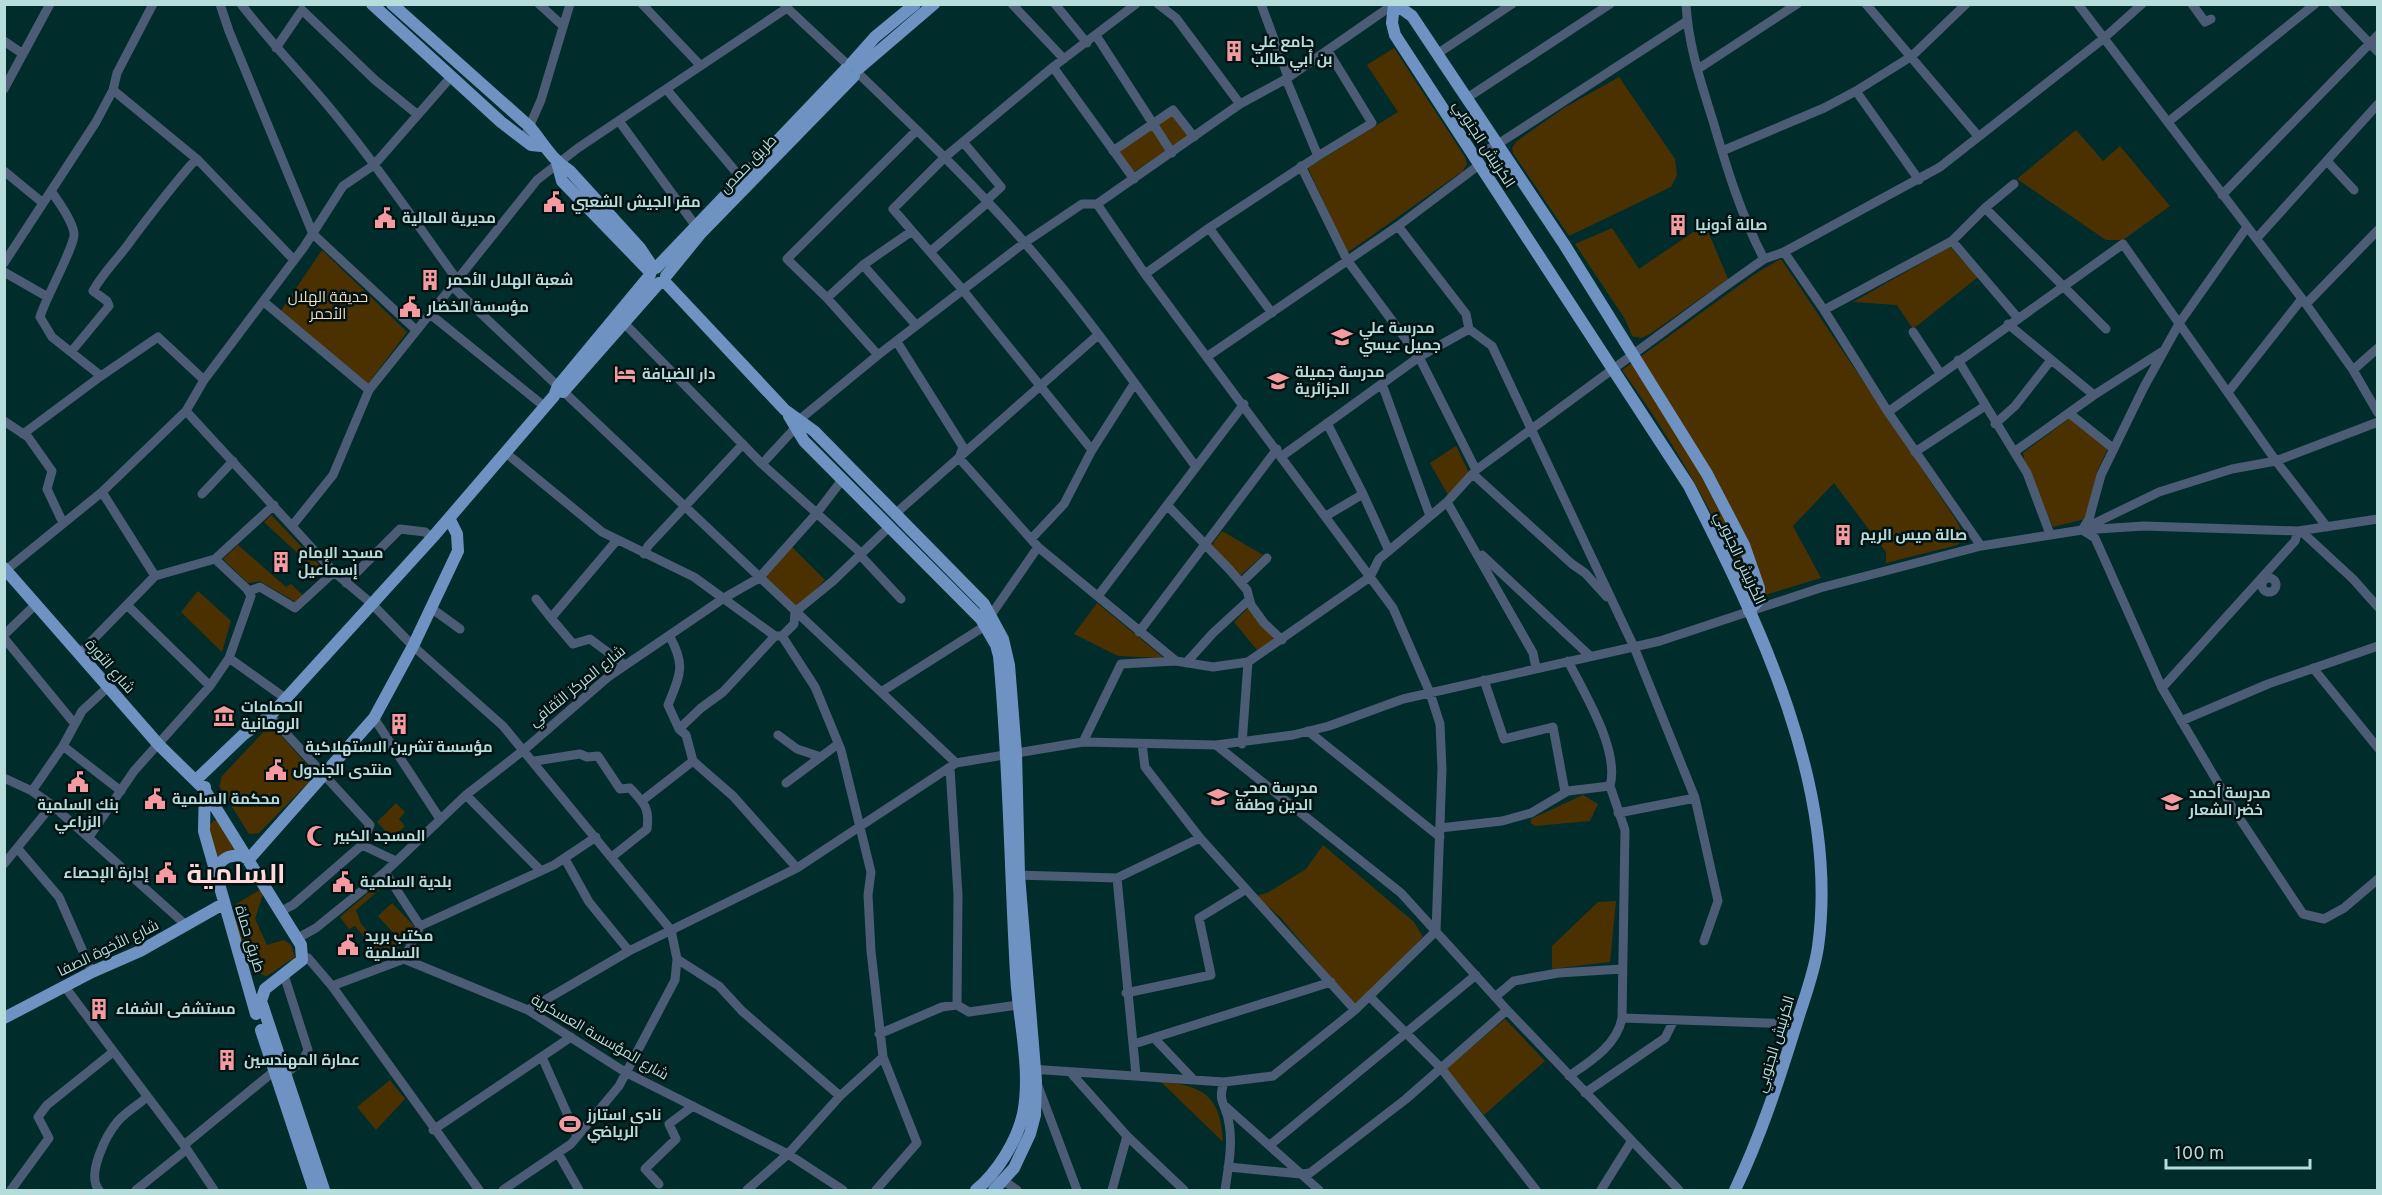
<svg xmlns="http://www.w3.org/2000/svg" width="2382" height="1195" viewBox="0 0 2382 1195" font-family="Overpass,Cairo,sans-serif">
	<rect width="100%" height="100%" fill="#002c2c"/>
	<path fill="#4c3100" d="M1394 48 1465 157 1467 164 1463 171 1347 253 1308 168 1398 112 1367 65Z
		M1619 77 1675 159 1677 175 1671 187 1569 236 1513 153 1512 148 1517 141 1564 108Z
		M1175 113 1190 134 1173 146 1158 125Z
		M1152 128 1167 150 1132 173 1117 152Z
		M2076 130 2103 161 2120 146 2170 206 2123 240H2106L2017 179Z
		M1705 224 1728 279 1650 334 1641 338 1632 336 1625 319 1575 244 1612 228 1639 269Z
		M1950 247 1978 277 1913 329 1897 305 1853 302Z
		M322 250 407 332 368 384 280 312Z
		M1781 259 1958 523 1964 539 1957 545 1886 563V552L1834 483 1793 526 1821 578 1752 599C1717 517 1674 442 1622 370L1755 274Z
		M2070 418 2108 448 2097 472 2085 519 2053 527 2025 464 2023 453Z
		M1456 446 1470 475 1448 495 1430 463Z
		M271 515 326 572 322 576 264 522Z
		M1222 531 1263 555 1240 576 1212 545Z
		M238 545 286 587 291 584 304 596 297 603 260 581 248 583 223 559Z
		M791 546 825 580 795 610 761 576Z
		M198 591 231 621 222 652 181 612Z
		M1097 603 1164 658 1118 656 1074 634Z
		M1249 607 1275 640 1257 650 1234 622Z
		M271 724 316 775 259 833 249 834 219 786 222 776Z
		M1583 795 1598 804 1590 821 1535 826 1531 823V819Z
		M396 803 405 812 399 819 405 826 392 838 377 822Z
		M214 820 219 822 239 853 218 860 209 826Z
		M1323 845 1414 922 1423 937 1355 1006 1280 917 1256 896 1267 893 1306 869Z
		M382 881 385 885 356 910 361 924 383 948 397 937 378 916 392 903 414 926 393 955 383 959 355 926 349 929 340 917Z
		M260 890 263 894 255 919 267 945 284 940 291 945 295 957 267 976C246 974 241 938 235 920L239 912 236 904Z
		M1616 901 1610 962 1552 969V946L1598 902Z
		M1505 1019 1545 1061 1484 1115 1446 1069Z
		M390 1080 405 1099 376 1130 357 1107Z
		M1161 1082C1204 1085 1221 1097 1223 1142Z"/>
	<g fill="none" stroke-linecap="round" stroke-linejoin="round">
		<path stroke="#4b5c74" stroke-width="9" d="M220 4 229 31 313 234 416 330
			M241 4C273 46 310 82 342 123 381 171 416 223 453 274V287L956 763
			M539 4 563 26
			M642 4 700 65
			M1012 4 1064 59
			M1055 4 1087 43
			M1158 4 1176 18 1240 104
			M1261 4 1288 77
			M1686 4C1688 44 1701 83 1713 121 1727 169 1741 215 1764 259
			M1866 4 1978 136
			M2078 4 2306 304 2353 370 2378 413
			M2192 4 2205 22 2211 19
			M2332 4 2378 52
			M784 5 848 65
			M1097 37 1172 153
			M4 41 23 54
			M276 48 302 10 375 80 418 115
			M1437 54 1512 4
			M1053 67 1134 179
			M1698 69 1797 4
			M858 73C915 128 972 182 1024 242 1086 313 1140 391 1196 467
			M1286 79 1318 156 1372 123 1328 51
			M4 89 50 4
			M113 90 198 160 294 260
			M667 90 741 178
			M1856 91 1919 180
			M1467 98 1610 4
			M619 121 695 225
			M2168 122 2315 4
			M527 132 541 100 570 4
			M963 142 1001 187 986 201
			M1113 151 1173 110 1194 137
			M1722 151 1824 108 1856 91 1912 56 1966 4
			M1474 157 1498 144 1687 21
			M2327 161 2354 190
			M1301 166 1347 260 1419 357 1476 470
			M4 171 43 203
			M51 191C59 202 72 220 74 233 76 244 45 299 40 317L52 337 101 376 158 337 204 380
			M2222 195 2378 35
			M1985 208 2106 329
			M1398 226 1466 314 1469 329
			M1209 228 1272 313
			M912 231 863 265 916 325
			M2257 238 2378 104
			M1952 241 2017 317
			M930 252 987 203
			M1784 252 1824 310 1888 412 1981 546
			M4 263 96 122 113 90 117 73 153 4
			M4 272 46 296
			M1145 274 1209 228 1318 156
			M827 298 863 265
			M264 302 369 390
			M2306 304 2378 230
			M1824 310 1952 241 1985 208 2014 184
			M430 314 545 407
			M624 323 762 464 862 554
			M2008 324 2094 395
			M1913 332 1940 373
			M897 342 963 447 959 458 1038 547 1176 661
			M71 352 109 306 107 301 93 291C104 271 120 257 132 239 153 211 173 185 196 159
			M878 355 827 298 787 259 917 130
			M1208 356 1398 226 1479 165
			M1958 360 2027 473 2050 534
			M2353 370 2378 348
			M1382 384 1430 516
			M2229 391 2301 300
			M186 411 334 572 372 604 413 646 503 726 671 930 677 959 675 980 619 1086 571 1144 503 1190
			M1888 412 2123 244 2276 461 2327 527
			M2069 413 2114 449
			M799 420 878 355 1024 243 1082 204H1097L1240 104 1286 79 1394 4
			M4 421 28 437 52 471 47 489 63 523
			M1327 423 1363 494
			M1995 424 2015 406 2051 360
			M23 434 101 376
			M1092 450 962 289 893 209 945 157 1053 67 1136 4
			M1915 452 1985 406
			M2014 452 2094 395 2163 351
			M506 453 602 532 694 577 775 636H782
			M1282 456 1419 357 1469 329 1492 346 1634 647 1695 798 1718 901 1704 941
			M762 464 796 427
			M1474 475 1572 564 1585 573 1607 597
			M102 492 155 576
			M202 494 233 461
			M1447 502 1533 653 1536 668
			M1167 505 1229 569 1247 590 1251 605 1264 623 1282 640
			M895 514 1098 335
			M1326 516 1363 494 1389 551
			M292 526 333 475 369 390 537 180 578 148 787 8
			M2087 527 2159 492 2232 469 2276 461 2378 422
			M2082 530 2095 538 2162 688 2234 810 2303 914 2324 919 2344 908 2378 879
			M2082 530 2089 519 2101 475 2144 387 2180 322 2247 227
			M2301 531 2353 579 2378 607
			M1032 538 1064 504 1092 450 1134 384
			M617 540 551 618 573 644 590 639 625 665
			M644 554 648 546 743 444
			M1482 555 1590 656
			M861 556 901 599
			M6 570 102 492 186 411 204 380 304 247 343 186 374 165 450 78
			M2262 585a7 7 0 1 1 14 0a7 7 0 1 1-14 0Z
			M346 583 400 529 425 532 432 538
			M1241 583 1267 558
			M249 591 260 587 295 608 334 572
			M1098 596 1244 404
			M536 599 551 618
			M127 605 210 686
			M431 608 460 629
			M991 615 1038 547
			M1139 632 1277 449
			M4 635 35 605
			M670 637C686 666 680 675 668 705L679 729
			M4 638 74 723
			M79 654 155 576 215 559 274 505
			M229 658 285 698
			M1568 661C1584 693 1620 750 1610 786
			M1186 663 1213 633 1249 600
			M2313 668 2378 748
			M1484 680 1504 739 1553 727 1565 792
			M2162 688 2295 541 2298 531
			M881 692 985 626
			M270 716 370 825 362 845
			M374 718 440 819
			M2181 721 2268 684 2378 646
			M1308 731 1440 837
			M778 735 797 749 821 757
			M1083 742 1121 664 1176 661 1213 667 1248 662 1370 577 1379 559 1447 502 1476 470 1723 288 1764 259 1784 252 1940 167 2103 39 2142 4
			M1142 744 1145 767 1200 838 1355 1010
			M1242 744 1248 662
			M1216 745 1293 735 1329 726 1403 699 1660 641 1820 588 1981 546 2082 530 2144 526 2298 531 2378 519
			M63 746 121 791
			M535 761 580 754 587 757 598 756 620 789 630 788C644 803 650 808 647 829L613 856
			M693 761 733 796 797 868
			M950 768 958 895 957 1005
			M4 778 32 791 52 805 186 925
			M786 783 838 744
			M32 791 63 746 82 711 108 687
			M466 795 540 870
			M643 800 693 761 686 735 679 729 701 708 723 692 775 636
			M1618 813 1695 798
			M1440 828 1502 821 1531 813 1568 791 1610 786 1625 830 1622 1018 1796 1024
			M89 837 134 771 210 686 229 658 251 596 247 589 215 559
			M18 849 59 897 92 972
			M565 859 589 902 629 951
			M4 864 52 805
			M385 872 420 926 404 959
			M1013 875 1117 878 1200 838
			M1117 878 1136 1075
			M279 912 293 905 362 845 396 861
			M420 926 554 865 596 837
			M298 938 316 928 385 872 466 795 525 749 608 677 724 598 759 578 816 514 842 480
			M303 956 308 958 332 986 479 1190
			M677 959 719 986 742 1011 840 1096
			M284 975 308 1050 303 1060 284 1075
			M332 986 404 959 528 1010 625 1072 788 1154 843 1190
			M65 987 184 1145 214 1190
			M1126 993 1211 975 1199 918 1245 890
			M1369 996 1441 1068 1536 1190
			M1495 997 1514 981 1558 973 1622 969
			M528 1010 629 951 797 868 956 763 1083 742 1216 745 1401 893 1507 1010 1679 1190
			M879 1034 942 1007 957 1005 969 1012 1018 1005
			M1154 1038 1192 1078
			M1134 1044 1331 982
			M542 1057 577 1136
			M1030 1069 1224 1082 1273 1076 1355 1010 1436 931 1442 769 1440 724 1430 693 1393 608 1145 274 1097 204
			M1071 1073 1127 1136 1184 1190
			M1569 1076C1591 1061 1617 1045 1622 1018
			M1224 1082C1217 1103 1226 1103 1229 1123 1233 1145 1228 1169 1225 1190
			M1038 1086 1077 1190
			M1585 1093 1665 1038 1674 1020
			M1225 1106 1319 1190
			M433 1130 571 1037
			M184 1145 273 1072
			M1270 1145 1476 975
			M558 1153 579 1190
			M1228 1167 1301 1174 1310 1173 1406 1099 1507 1010
			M1004 1181 1017 1190
			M659 1184 645 1169 676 1139 669 1124 693 1106
			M11 1190 49 1138 38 1117 47 1105 113 1052
			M99 1190C86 1175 106 1135 118 1121 126 1112 138 1105 147 1097
			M136 1190 186 1150
			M747 1190 788 1154 840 1096 883 1057
			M876 1190 917 1143 883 1057 871 951 868 895 871 872 841 750 815 687 782 636 794 624 795 612 833 581 889 527
			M1112 1190 1127 1136
			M1601 1190 1631 1142"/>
		<path stroke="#6e93c3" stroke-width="12" d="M372 4 501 122 531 145 541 146
			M392 4 530 127C544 144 551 159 570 171L640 248 654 269
			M1394 4 1392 23 1395 35 1689 486C1759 623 1840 789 1818 947 1814 974 1804 999 1796 1025 1778 1083 1761 1135 1735 1190
			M1395 4 1412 16 1564 244 1707 474 1744 545 1759 588V600L1749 611
			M851 64 875 37 915 4
			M858 69 934 4
			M557 162 562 181 650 272
			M656 268 846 69
			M666 276 701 233 854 76
			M664 281 785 410 814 431 984 604 1003 639 1009 665 1016 753 1019 875 1036 1081 1035 1115 1030 1134 1014 1168 994 1190
			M563 392 659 283
			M789 416 804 441 981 619 996 645 999 656C1009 762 1010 868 1016 974 1018 1019 1032 1069 1023 1114 1017 1141 997 1173 976 1190
			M4 568 159 745 204 789 301 945 302 960 265 989 261 1001 324 1190
			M196 780 244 734 270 716 432 538 554 396 558 386 650 275
			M205 787 204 831 256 1014
			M215 873C220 856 234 852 249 859L374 718 413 646 458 551 457 534 449 518
			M4 1018 92 972 140 951 223 904
			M261 1030 314 1190"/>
	</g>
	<defs>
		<symbol id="building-bare" viewBox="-9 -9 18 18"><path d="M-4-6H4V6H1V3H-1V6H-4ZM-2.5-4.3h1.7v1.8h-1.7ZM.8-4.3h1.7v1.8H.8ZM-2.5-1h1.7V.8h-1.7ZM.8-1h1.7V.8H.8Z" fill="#f49aa0" stroke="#001212" stroke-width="2.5" paint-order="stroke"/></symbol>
		<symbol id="civic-bare" viewBox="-9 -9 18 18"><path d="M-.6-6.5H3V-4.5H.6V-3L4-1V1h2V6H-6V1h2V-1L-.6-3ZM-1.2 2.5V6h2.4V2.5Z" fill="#f49aa0" stroke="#001212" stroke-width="2.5" paint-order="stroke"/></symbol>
		<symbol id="school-bare" viewBox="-9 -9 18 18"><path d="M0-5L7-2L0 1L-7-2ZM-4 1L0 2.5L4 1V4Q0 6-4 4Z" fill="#f49aa0" stroke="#001212" stroke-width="2.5" paint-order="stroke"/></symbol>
		<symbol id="hotel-bare" viewBox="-9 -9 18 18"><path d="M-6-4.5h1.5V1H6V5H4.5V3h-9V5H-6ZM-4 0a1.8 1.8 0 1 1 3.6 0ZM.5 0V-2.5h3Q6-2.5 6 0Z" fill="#f49aa0" stroke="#001212" stroke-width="2.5" paint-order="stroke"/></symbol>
		<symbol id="museum-bare" viewBox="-9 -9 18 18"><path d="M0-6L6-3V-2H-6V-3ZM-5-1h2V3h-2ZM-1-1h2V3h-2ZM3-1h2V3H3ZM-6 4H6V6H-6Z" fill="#f49aa0" stroke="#001212" stroke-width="2.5" paint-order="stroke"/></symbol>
		<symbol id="mosque-bare" viewBox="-9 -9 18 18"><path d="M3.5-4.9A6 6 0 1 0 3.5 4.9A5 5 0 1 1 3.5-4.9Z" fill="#f49aa0" stroke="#001212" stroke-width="2.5" paint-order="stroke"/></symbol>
		<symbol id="stadium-bare" viewBox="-9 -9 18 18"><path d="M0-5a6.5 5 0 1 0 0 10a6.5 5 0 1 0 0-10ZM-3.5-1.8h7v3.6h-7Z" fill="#f49aa0" stroke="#001212" stroke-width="2.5" paint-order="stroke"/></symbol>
	</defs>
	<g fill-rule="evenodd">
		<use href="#building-bare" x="1219" y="36" width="30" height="30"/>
		<use href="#civic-bare" x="539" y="187" width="30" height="30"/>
		<use href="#civic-bare" x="370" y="203" width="30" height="30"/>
		<use href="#building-bare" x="1663" y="210" width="30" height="30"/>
		<use href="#building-bare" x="415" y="265" width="30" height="30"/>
		<use href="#civic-bare" x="395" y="292" width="30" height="30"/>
		<use href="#school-bare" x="1327" y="322" width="30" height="30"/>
		<use href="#hotel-bare" x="610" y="359" width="30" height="30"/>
		<use href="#school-bare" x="1263" y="366" width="30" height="30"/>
		<use href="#building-bare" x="1828" y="520" width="30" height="30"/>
		<use href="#building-bare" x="266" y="547" width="30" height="30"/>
		<use href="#museum-bare" x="209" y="701" width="30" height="30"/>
		<use href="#building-bare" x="384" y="709" width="30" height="30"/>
		<use href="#civic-bare" x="261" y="755" width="30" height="30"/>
		<use href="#civic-bare" x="63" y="767" width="30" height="30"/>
		<use href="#school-bare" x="1203" y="782" width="30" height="30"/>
		<use href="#civic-bare" x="140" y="784" width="30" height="30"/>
		<use href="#school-bare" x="2157" y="787" width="30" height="30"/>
		<use href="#mosque-bare" x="302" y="821" width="30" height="30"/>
		<use href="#civic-bare" x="151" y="858" width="30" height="30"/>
		<use href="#civic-bare" x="328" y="867" width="30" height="30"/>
		<use href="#civic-bare" x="333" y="930" width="30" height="30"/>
		<use href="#building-bare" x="84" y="994" width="30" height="30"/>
		<use href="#building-bare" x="212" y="1045" width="30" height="30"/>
		<use href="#stadium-bare" x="555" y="1109" width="30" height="30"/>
	</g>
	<g text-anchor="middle" stroke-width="5" stroke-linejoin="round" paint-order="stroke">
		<g font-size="15" font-weight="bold" fill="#b7dcdc" stroke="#001212" text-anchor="start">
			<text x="1251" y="47">جامع علي<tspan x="1251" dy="17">بن أبي طالب</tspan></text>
			<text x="571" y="207">مقر الجيش الشعبي</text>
			<text x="402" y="223">مديرية المالية</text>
			<text x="1695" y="230">صالة أدونيا</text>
			<text x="447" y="285">شعبة الهلال الأحمر</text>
			<text x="427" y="312">مؤسسة الخضار</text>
			<text x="1359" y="333">مدرسة علي<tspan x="1359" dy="17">جميل عيسي</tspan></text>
			<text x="1295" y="377">مدرسة جميلة<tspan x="1295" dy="17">الجزائرية</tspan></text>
			<text x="642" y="379">دار الضيافة</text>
			<text x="1860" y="540">صالة ميس الريم</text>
			<text x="298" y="558">مسجد الإمام<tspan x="298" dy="17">إسماعيل</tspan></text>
			<text x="241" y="712">الحمامات<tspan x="241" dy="17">الرومانية</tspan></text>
			<text x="399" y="752" text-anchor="middle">مؤسسة تشرين الاستهلاكية</text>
			<text x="293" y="775">منتدى الجندول</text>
			<text x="1235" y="793">مدرسة محي<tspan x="1235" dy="17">الدين وطفة</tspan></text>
			<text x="2189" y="798">مدرسة أحمد<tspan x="2189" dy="17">خضر الشعار</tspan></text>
			<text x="172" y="804">محكمة السلمية</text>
			<text x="78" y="810" text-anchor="middle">بنك السلمية<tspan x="78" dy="17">الزراعي</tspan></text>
			<text x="334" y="841">المسجد الكبير</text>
			<text x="149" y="878" text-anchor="end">إدارة الإحصاء</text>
			<text x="360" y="887">بلدية السلمية</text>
			<text x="365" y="941">مكتب بريد<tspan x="365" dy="17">السلمية</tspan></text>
			<text x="116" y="1014">مستشفى الشفاء</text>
			<text x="244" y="1065">عمارة المهندسين</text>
			<text x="587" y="1120">نادي استارز<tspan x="587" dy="17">الرياضي</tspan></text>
		</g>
		<g font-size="15" fill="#b7dcdc" stroke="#001212">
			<text transform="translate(1484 144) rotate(57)" y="5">الكرنيش الجنوبي</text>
			<text transform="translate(748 164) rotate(-46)" y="5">طريق حمص</text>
			<text transform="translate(1740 558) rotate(65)" y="5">الكرنيش الجنوبي</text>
			<text transform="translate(110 666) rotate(49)" y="5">شارع الثورة</text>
			<text transform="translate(577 686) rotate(-39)" y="5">شارع المركز الثقافي</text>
			<text transform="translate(250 939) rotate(73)" y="5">طريق حماة</text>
			<text transform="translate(108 948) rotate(-26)" y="5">شارع الأخوة الصفا</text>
			<text transform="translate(600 1037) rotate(30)" y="5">شارع المؤسسة العسكرية</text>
			<text transform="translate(1775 1044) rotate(-73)" y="5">الكرنيش الجنوبي</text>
		</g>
		<g font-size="15" fill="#f6debd" stroke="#001212">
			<text x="328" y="302">حديقة الهلال<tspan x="328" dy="17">الأحمر</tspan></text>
		</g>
		<g font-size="27" font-weight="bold" fill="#fedadb" stroke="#001212">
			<text x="236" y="883">السلمية</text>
		</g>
	</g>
	<rect width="2382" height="1195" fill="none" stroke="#b7dcdc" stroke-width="12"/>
	<path d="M2166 1159v9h144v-9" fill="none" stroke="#b7dcdc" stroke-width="3"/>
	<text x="2175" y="1159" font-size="18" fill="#b7dcdc" stroke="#001212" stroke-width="4.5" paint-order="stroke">100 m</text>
</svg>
